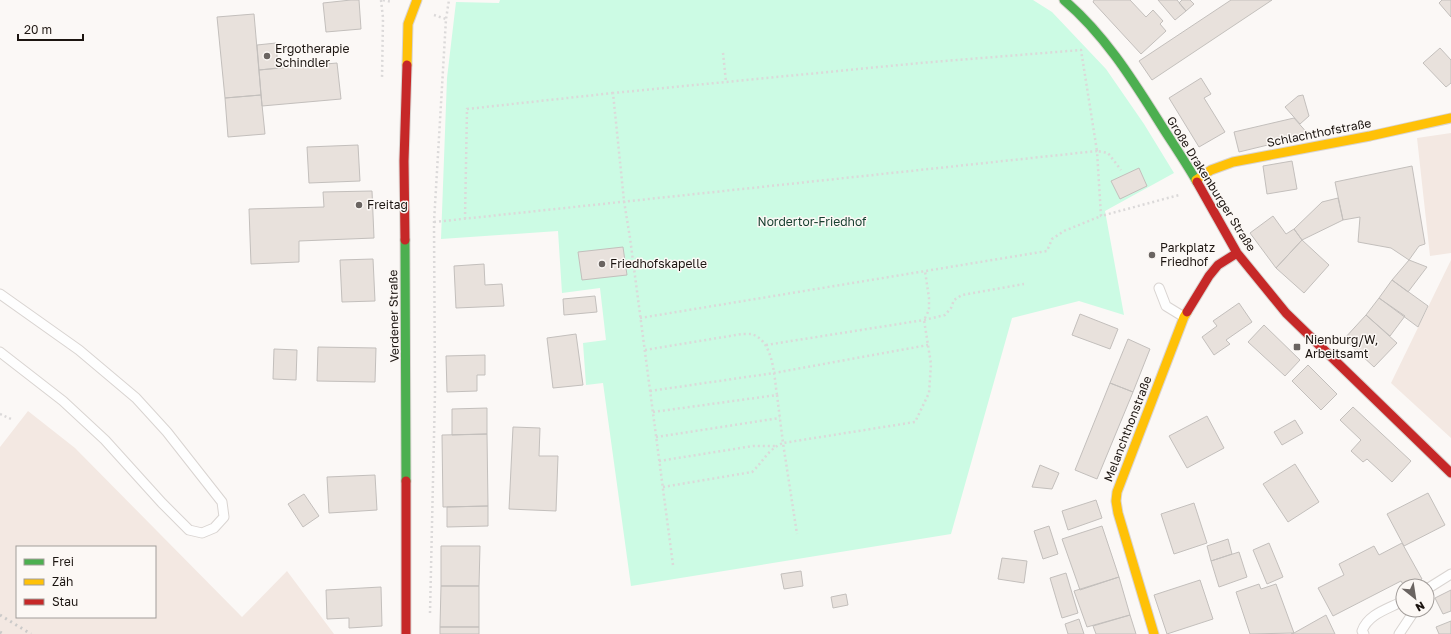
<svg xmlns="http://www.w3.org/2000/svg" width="1451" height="634" viewBox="0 0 1451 634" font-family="'Golos Text',sans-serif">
	<rect width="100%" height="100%" fill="#fbf8f6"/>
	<path fill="#f3e8e2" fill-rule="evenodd" d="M1451 133V253L1430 256 1417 138Z
		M1451 260V438L1391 383Z
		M28 411 75 448 242 617 287 571 334 634H0V447ZM17 547H155V617H17Z"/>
	<path fill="#ccfbe4" d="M500 0H1033L1052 12 1106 69 1144 124 1174 173 1105 211 1124 315 1079 301 1012 318 951 534 631 586 603 383 586 385 583 343 606 340 600 288 562 293 558 231 441 239 447 78 456 2 499 3Z"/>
	<path fill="#e8e1dc" stroke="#c3bfbc" d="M351 0H359L361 29 326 32 323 3Z
		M1094 0H1130L1146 17 1153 10 1163 21 1160 24 1166 31 1141 54 1093 2Z
		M1158 0H1177L1186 11 1175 20Z
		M1182 0H1190L1194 4 1186 11 1179 3Z
		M1231 0H1272L1152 80 1139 61Z
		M1442 0H1451V17L1439 3Z
		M254 14 261 95 225 98 217 17Z
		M276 43 278 68 259 70 257 45Z
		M1440 48 1451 60V83L1446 87 1423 63Z
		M337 63 341 99 262 106 259 70Z
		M1201 78 1211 94 1204 98 1225 132 1199 147 1169 98Z
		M261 95 265 134 228 137 225 98Z
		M1303 95 1309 116 1300 124 1285 107 1298 96Z
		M1294 118 1309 135 1239 152 1234 132Z
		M358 145 360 181 309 183 307 147Z
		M1292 161 1297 189 1267 194 1263 166Z
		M1412 166 1425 244 1419 246 1409 260 1391 248 1358 242 1360 217 1343 220 1335 182Z
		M1139 168 1147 186 1120 199 1111 181Z
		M372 191 374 238 299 241V262L251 264 249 209 324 207 323 192Z
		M1338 198 1343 220 1302 240 1294 229 1322 202Z
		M1273 216 1286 234 1294 229 1302 240 1276 268 1250 233Z
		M1302 240 1329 265 1304 293 1276 268Z
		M623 247 627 275 582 280 578 252Z
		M373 259 375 301 342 302 340 260Z
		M1409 260 1427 267 1408 292 1392 280Z
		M484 264 485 285 502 284 504 306 456 308 454 266Z
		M1392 280 1428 306 1418 327 1379 298Z
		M595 296 597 312 564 315 563 299Z
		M1379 298 1405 316 1390 336 1366 315Z
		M1239 303 1252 322 1226 340 1230 344 1214 355 1202 337 1217 326 1213 321Z
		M1080 314 1118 329 1110 349 1072 335Z
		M1366 315 1397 343 1374 367 1344 339Z
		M1264 325 1300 360 1285 376 1248 342Z
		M576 334 583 385 553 388 547 338Z
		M1128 339 1150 349 1133 392 1110 383Z
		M318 347 376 348 375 382 317 381Z
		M274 349 297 350 296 380 273 379Z
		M485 355V375H477V391L447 392 446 356Z
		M1308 365 1337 394 1321 410 1292 381Z
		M1110 383 1133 392 1097 479 1075 470Z
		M1353 407 1411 461 1392 482 1367 459 1363 462 1351 451 1361 440 1340 420Z
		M487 408V434L452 435V409Z
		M1207 416 1224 448 1187 468 1169 436Z
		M1295 420 1303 433 1282 445 1274 432Z
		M513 427 540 428 539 456H558L556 511 509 509Z
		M487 434 488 506 443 507 442 435Z
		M1295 464 1319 502 1288 522 1263 484Z
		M1040 465 1059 473 1052 489 1032 487Z
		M375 475 377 510 329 513 327 477Z
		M1428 493 1445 525 1404 546 1387 514Z
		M304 494 319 516 303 527 288 504Z
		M1096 500 1102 518 1068 530 1062 511Z
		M1194 503 1207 543 1174 554 1161 514Z
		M488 506V526L447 527V507Z
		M1049 526 1058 554 1043 559 1034 531Z
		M1102 526 1119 577 1080 590 1062 539Z
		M1228 539 1232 554 1211 561 1207 546Z
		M1269 543 1283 577 1267 584 1253 550Z
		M1402 543 1422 579 1409 586H1404L1401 581 1333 616 1318 588 1344 575 1339 564 1374 546 1379 555Z
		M441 546H480L479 586H441Z
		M1239 552 1247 577 1219 587 1211 561Z
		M1002 558 1027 561 1024 583 998 579Z
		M801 571 803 586 784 589 781 574Z
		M1066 573 1078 613 1062 618 1050 578Z
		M1119 577 1130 615 1087 627 1074 591Z
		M1200 580 1213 619 1167 634 1154 595Z
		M1259 584 1261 589 1276 584 1294 633 1250 634 1236 592Z
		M441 586H479V627H440Z
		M381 587 382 626 349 628V618L327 619 326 590Z
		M1451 590V611L1443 614 1435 598Z
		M846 594 848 605 833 608 831 597Z
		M1130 615 1136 634H1096L1093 626Z
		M1326 615 1335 634H1291L1294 633Z
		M1079 619 1084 634H1068L1065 624Z
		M1451 621V634H1439L1436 627Z
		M440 627H479V634H440Z"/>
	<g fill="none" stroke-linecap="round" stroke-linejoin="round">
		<defs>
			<path id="lane" d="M1159 288 1166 306 1184 317
				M0 294 79 350 136 398 167 432 222 502 224 517 214 528 202 533 189 530 162 503 105 440 63 401 0 352
				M1427 589 1451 574
				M1364 634 1362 631C1368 614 1388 609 1403 601
				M1399 634 1415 610"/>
			<path id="fast" d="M1064 0C1103 33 1131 77 1158 120 1171 141 1185 161 1197 182
				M405 240 406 481"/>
			<path id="slow" d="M407 65 408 24 417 0
				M1196 180 1211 170 1233 162 1370 136 1451 118
				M1154 634 1118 513 1116 501 1117 492 1184 317 1187 312"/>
			<path id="jam" d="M1197 182 1237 253 1286 313 1451 473
				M405 240 404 161 407 65
				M1187 312 1209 276 1218 265 1237 253
				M406 481V634"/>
		</defs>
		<use href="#lane" stroke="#d9d4d1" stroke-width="11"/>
		<use href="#fast" stroke="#d9d4d1" stroke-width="11"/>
		<use href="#slow" stroke="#d9d4d1" stroke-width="11"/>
		<use href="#jam" stroke="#d9d4d1" stroke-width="11"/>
		<path stroke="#dbd9d9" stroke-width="2.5" stroke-dasharray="2 3" stroke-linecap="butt" d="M381 0 383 18 382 79
			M383 0 392 2
			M434 15 446 19
			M723 53 726 82
			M465 219 467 109 613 93
			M434 222 1097 151 1101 216 1179 195
			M640 318 1047 251 1052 239 1064 231 1101 216
			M766 345 924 320 945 315 951 308 954 300 962 295 1024 284
			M645 350 742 334C745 334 749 334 751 334 774 340 774 377 777 395
			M650 391 774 373 928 345
			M653 412 777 395 783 443 915 422 929 393 931 364 924 320 929 310V298L925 271
			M0 414 11 419
			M656 437 780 418
			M659 461 753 446H775
			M663 487 752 472C763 462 768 449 783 443L797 534
			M673 565 630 238 624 201 613 93 920 63 1081 50 1097 151 1108 153 1121 170
			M430 613 435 392 434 222 446 19 449 0"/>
		<use href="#lane" stroke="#fefefe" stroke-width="9"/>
		<use href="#fast" stroke="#4caf50" stroke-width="9"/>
		<use href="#slow" stroke="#ffc107" stroke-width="9"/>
		<use href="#jam" stroke="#c62828" stroke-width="9"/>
		<path stroke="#cbcac9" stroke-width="3" stroke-dasharray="2 4" stroke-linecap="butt" d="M0 615 31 634
			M0 632 3 634"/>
	</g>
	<g fill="#6a6461" stroke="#fcf8f5" stroke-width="1.5">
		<circle cx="267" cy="56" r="4"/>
		<circle cx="359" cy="205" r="4"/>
		<circle cx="1152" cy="255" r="4"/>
		<circle cx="602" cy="264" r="4"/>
		<rect x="1293" y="343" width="8" height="8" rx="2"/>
	</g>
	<g text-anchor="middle" stroke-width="3" stroke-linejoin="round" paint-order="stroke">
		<g font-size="12" fill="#1c1511" stroke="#fcf8f5" text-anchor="start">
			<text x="275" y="53">Ergotherapie<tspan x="275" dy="14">Schindler</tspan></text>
			<text x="367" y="209">Freitag</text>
			<text x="1160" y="252">Parkplatz<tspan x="1160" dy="14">Friedhof</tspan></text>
			<text x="610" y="268">Friedhofskapelle</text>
			<text x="1305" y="344">Nienburg/W,<tspan x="1305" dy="14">Arbeitsamt</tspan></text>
		</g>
		<g font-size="12" fill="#1c1511" stroke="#fcf8f5">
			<text transform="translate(1319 133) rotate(-11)" y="4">Schlachthofstraße</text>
			<text transform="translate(1211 184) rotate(58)" y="4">Große Drakenburger Straße</text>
			<text transform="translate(394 316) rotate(-91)" y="4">Verdener Straße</text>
			<text transform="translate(1128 429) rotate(-69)" y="4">Melanchthonstraße</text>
		</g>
		<g font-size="12" fill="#174030" stroke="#fcf8f5">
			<text x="812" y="226">Nordertor-Friedhof</text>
		</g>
	</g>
	<rect x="16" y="546" width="140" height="72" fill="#fcf8f5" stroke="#a29d9a"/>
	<rect x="24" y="559" width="20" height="6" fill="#4caf50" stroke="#a29d9a"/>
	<text x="52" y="566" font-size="12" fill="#1c1511">Frei</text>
	<rect x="24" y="579" width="20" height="6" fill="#ffc107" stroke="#a29d9a"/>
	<text x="52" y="586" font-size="12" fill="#1c1511">Zäh</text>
	<rect x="24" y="599" width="20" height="6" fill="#c62828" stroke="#a29d9a"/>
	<text x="52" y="606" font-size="12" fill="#1c1511">Stau</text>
	<g transform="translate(1415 598) rotate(150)"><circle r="19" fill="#fcf8f5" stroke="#a29d9a"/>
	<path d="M0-3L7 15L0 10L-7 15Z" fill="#6a6461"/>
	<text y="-6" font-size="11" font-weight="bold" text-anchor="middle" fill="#1c1511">N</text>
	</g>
	<path d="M18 34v6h65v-6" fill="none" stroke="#1c1511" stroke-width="2"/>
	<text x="24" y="34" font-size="12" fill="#1c1511" stroke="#fcf8f5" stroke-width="3" paint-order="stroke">20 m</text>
</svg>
